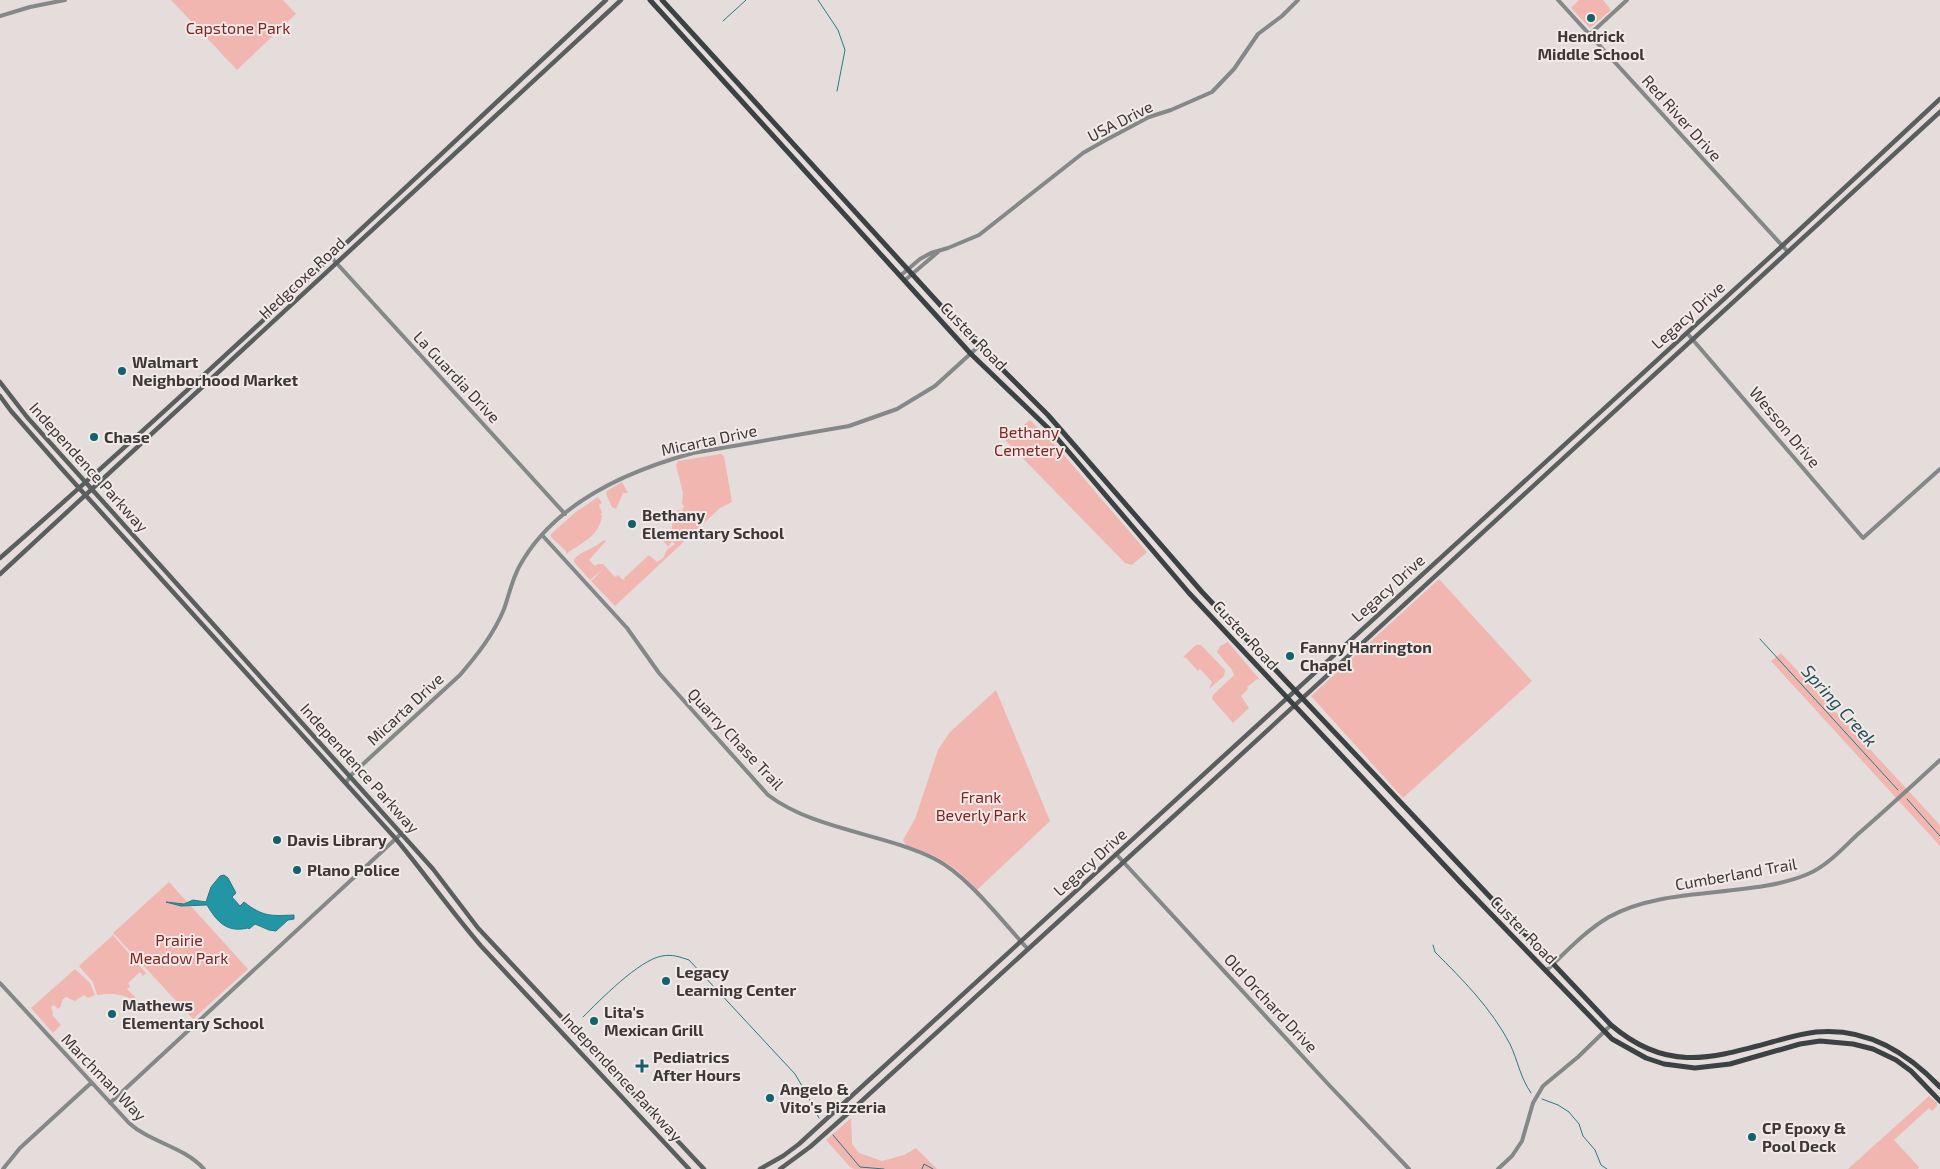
<svg xmlns="http://www.w3.org/2000/svg" width="1940" height="1169" viewBox="0 0 1940 1169" font-family="'Exo 2',sans-serif">
	<rect width="100%" height="100%" fill="#e5dddc"/>
	<path fill="#f0b6af" d="M171 0H283L296 14 237 70Z
		M1579 0H1603L1611 10 1590 28 1571 8Z
		M1030 420 1057 447 1147 552 1132 565 1125 563 1005 440Z
		M721 454 724 456 732 502 720 508 615 606 591 581 604 568 590 580 574 562V559C583 550 595 548 604 540L606 541 589 560 595 566 598 564H603L615 577 618 575 622 579 625 580 624 578 649 555 657 562 663 558 667 550 675 544 672 541 667 549 668 546 664 542 668 536 672 538 669 535 672 528 673 515 678 510 682 511 684 506 682 504 683 493 676 465 678 461Z
		M622 482 628 493H623L616 509 612 507 606 494 607 491Z
		M598 497 602 503 599 505 602 513 600 515H602C600 536 581 543 566 554V551L551 537V534L577 511Z
		M1439 579 1532 681 1403 798 1311 696Z
		M1228 642 1260 680 1257 679 1247 687 1248 689 1241 696 1249 708 1233 723 1212 699 1213 695 1234 675 1232 670 1217 652 1220 646Z
		M1196 645H1201L1225 670 1224 676 1209 689 1212 682 1200 669 1198 671 1186 658 1183 657Z
		M1781 653 1940 825V846L1771 661Z
		M996 690 1050 821 977 890C955 865 937 855 906 845L903 840 915 819 938 750 949 733Z
		M169 882 248 969 193 1019 113 933Z
		M113 935 146 973 143 976 140 972 128 983 130 986 127 989 138 1000 136 1002C123 993 112 993 97 995L93 982 79 966Z
		M75 969 90 983 95 995 88 998 84 995 75 1001 66 997 62 1000 61 1006 58 1009 54 1005 51 1007 53 1014 52 1015 61 1025 53 1033 31 1008Z
		M1929 1096 1937 1103V1106L1932 1111 1929 1108 1894 1140 1919 1167 1918 1169H1848Z
		M851 1118 852 1144 859 1153 882 1161 904 1155 916 1148 937 1169H854L850 1167 826 1140Z"/>
	<path fill="#2296a5" stroke="#2a7a84" d="M224 875 228 878 236 893 232 897 240 906 244 902C263 917 271 916 294 915V919L288 920 276 931 269 930 255 924 249 929 248 928C227 933 217 922 207 905L181 906 166 902 184 904 193 900 206 902 211 887 220 876Z"/>
	<g fill="none" stroke-linecap="round" stroke-linejoin="round">
		<path stroke="#2a7a84" stroke-width="1" d="M818 0 838 30 845 50 837 91
			M723 21 746 0
			M1760 639 1898 790
			M1907 799 1940 836
			M1433 945 1435 952C1463 980 1491 1008 1510 1044 1518 1061 1520 1077 1531 1093
			M583 1017C600 1000 639 960 662 956 672 954 680 957 689 960L795 1074 805 1091 819 1118
			M1542 1099 1558 1105 1569 1112 1579 1124 1583 1136 1595 1150 1601 1165 1607 1169
			M833 1135 860 1167 884 1169
			M922 1169 924 1164 933 1169"/>
		<path stroke="#848888" stroke-width="4" d="M1558 0 1788 252
			M0 16 30 7 65 0
			M1589 35 1627 0
			M331 257 565 514
			M900 276 920 259 931 253 948 248 979 235 1083 153 1104 141 1149 117 1171 110 1212 92 1234 69 1258 34 1282 16 1298 0
			M904 281 938 252
			M1687 333 1863 538 1940 469
			M542 535 627 628 659 673 768 795C814 830 883 833 935 859 967 875 1002 921 1027 948
			M346 783 350 776 460 675C477 655 494 634 504 609 509 595 512 580 519 567 553 504 627 471 693 453L849 426 897 409 935 386 979 346
			M1116 854 1329 1085 1409 1169
			M1546 971C1566 952 1585 931 1609 917 1666 885 1749 899 1808 874 1827 866 1843 848 1858 834 1886 810 1913 785 1940 760
			M0 983 129 1123C151 1143 183 1146 204 1169
			M110 1103 402 833
			M3 1169 20 1148 91 1083
			M1498 1169 1512 1156 1522 1141 1533 1103 1543 1086 1578 1057 1611 1025"/>
		<path stroke="#5a5e5f" stroke-width="4.5" d="M0 382 27 417 433 869 478 928 704 1169
			M0 396 11 411 61 468 396 839C425 874 451 911 481 946L689 1169
			M0 558C207 377 405 187 606 0
			M0 574 621 0
			M760 1169 783 1156 799 1144 1782 246 1940 99
			M780 1169 810 1147 854 1108 1232 763 1940 112"/>
		<path stroke="#3c4243" stroke-width="5" d="M650 0 971 354 1050 430 1189 593 1462 884 1612 1039 1646 1058 1664 1064 1695 1068 1730 1064 1800 1044 1820 1041 1853 1044 1873 1049 1896 1060 1911 1071 1940 1101
			M662 0 964 331 1048 415 1202 592 1611 1025C1666 1072 1709 1059 1772 1042 1786 1038 1801 1034 1816 1032 1867 1027 1907 1052 1940 1087"/>
	</g>
	<g fill="#13616b" stroke="#f2eae9" stroke-width="2">
		<circle cx="1591" cy="18" r="5"/>
		<circle cx="122" cy="371" r="5"/>
		<circle cx="94" cy="437" r="5"/>
		<circle cx="632" cy="524" r="5"/>
		<circle cx="1290" cy="656" r="5"/>
		<circle cx="277" cy="840" r="5"/>
		<circle cx="297" cy="870" r="5"/>
		<circle cx="666" cy="981" r="5"/>
		<circle cx="112" cy="1014" r="5"/>
		<circle cx="594" cy="1021" r="5"/>
		<path d="M639.5 1058.5h5v5h5v5h-5v5h-5v-5h-5v-5h5z"/>
		<circle cx="770" cy="1098" r="5"/>
		<circle cx="1752" cy="1137" r="5"/>
	</g>
	<g text-anchor="middle" stroke-width="4" stroke-linejoin="round" paint-order="stroke">
		<g font-size="16" fill="#822520" stroke="#f2eae9">
			<text x="238" y="34">Capstone Park</text>
			<text x="1029" y="438">Bethany<tspan x="1029" dy="18">Cemetery</tspan></text>
			<text x="981" y="803">Frank<tspan x="981" dy="18">Beverly Park</tspan></text>
			<text x="179" y="946">Prairie<tspan x="179" dy="18">Meadow Park</tspan></text>
		</g>
		<g font-size="16" font-weight="bold" fill="#3c3838" stroke="#f2eae9" text-anchor="start">
			<text x="1591" y="42" text-anchor="middle">Hendrick<tspan x="1591" dy="18">Middle School</tspan></text>
			<text x="132" y="368">Walmart<tspan x="132" dy="18">Neighborhood Market</tspan></text>
			<text x="104" y="443">Chase</text>
			<text x="642" y="521">Bethany<tspan x="642" dy="18">Elementary School</tspan></text>
			<text x="1300" y="653">Fanny Harrington<tspan x="1300" dy="18">Chapel</tspan></text>
			<text x="287" y="846">Davis Library</text>
			<text x="307" y="876">Plano Police</text>
			<text x="676" y="978">Legacy<tspan x="676" dy="18">Learning Center</tspan></text>
			<text x="122" y="1011">Mathews<tspan x="122" dy="18">Elementary School</tspan></text>
			<text x="604" y="1018">Lita's<tspan x="604" dy="18">Mexican Grill</tspan></text>
			<text x="653" y="1063">Pediatrics<tspan x="653" dy="18">After Hours</tspan></text>
			<text x="780" y="1095">Angelo &amp;<tspan x="780" dy="18">Vito's Pizzeria</tspan></text>
			<text x="1762" y="1134">CP Epoxy &amp;<tspan x="1762" dy="18">Pool Deck</tspan></text>
		</g>
		<g font-size="16" fill="#3c3838" stroke="#f2eae9">
			<text transform="translate(1682 118) rotate(48)" y="6">Red River Drive</text>
			<text transform="translate(1120 121) rotate(-27)" y="6">USA Drive</text>
			<text transform="translate(302 278) rotate(-43)" y="6">Hedgcoxe Road</text>
			<text transform="translate(1688 315) rotate(-42)" y="6">Legacy Drive</text>
			<text transform="translate(974 336) rotate(46)" y="6">Custer Road</text>
			<text transform="translate(457 377) rotate(47)" y="6">La Guardia Drive</text>
			<text transform="translate(1785 427) rotate(50)" y="6">Wesson Drive</text>
			<text transform="translate(709 440) rotate(-12)" y="6">Micarta Drive</text>
			<text transform="translate(89 467) rotate(48)" y="6">Independence Parkway</text>
			<text transform="translate(1388 588) rotate(-42)" y="6">Legacy Drive</text>
			<text transform="translate(1246 635) rotate(47)" y="6">Custer Road</text>
			<text transform="translate(405 709) rotate(-43)" y="6">Micarta Drive</text>
			<text transform="translate(736 739) rotate(47)" y="6">Quarry Chase Trail</text>
			<text transform="translate(360 768) rotate(48)" y="6">Independence Parkway</text>
			<text transform="translate(1090 862) rotate(-42)" y="6">Legacy Drive</text>
			<text transform="translate(1736 874) rotate(-10)" y="6">Cumberland Trail</text>
			<text transform="translate(1524 930) rotate(46)" y="6">Custer Road</text>
			<text transform="translate(1271 1003) rotate(47)" y="6">Old Orchard Drive</text>
			<text transform="translate(104 1077) rotate(46)" y="6">Marchman Way</text>
			<text transform="translate(622 1077) rotate(47)" y="6">Independence Parkway</text>
		</g>
		<g font-size="18" font-style="italic" fill="#25535a" stroke="#f2eae9">
			<text transform="translate(1839 706) rotate(48)" y="6">Spring Creek</text>
		</g>
	</g>
</svg>
